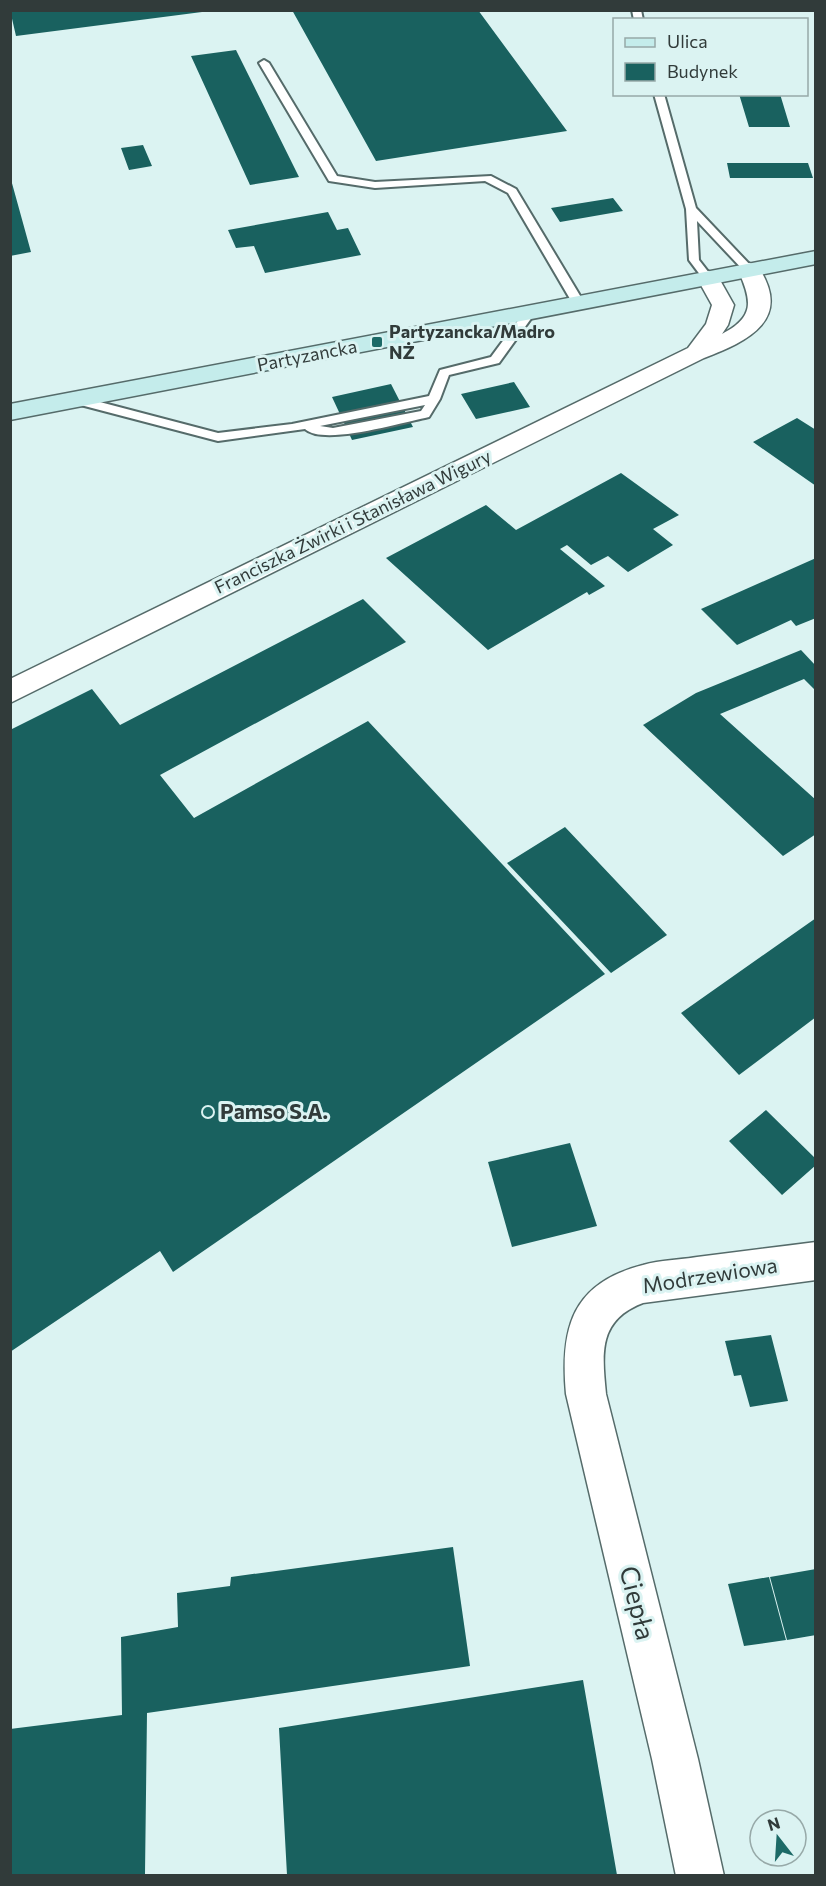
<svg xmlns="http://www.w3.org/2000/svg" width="826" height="1886" viewBox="0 0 826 1886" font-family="Commissioner,sans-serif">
	<rect width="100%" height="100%" fill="#dbf3f2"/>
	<path fill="#19615f" d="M10 10H202V12L16 36Z
		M292 10H478L567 131 376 161Z
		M236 50 299 177 250 185 191 56Z
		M739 94H780L790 127H749Z
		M143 145 152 166 129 170 121 148Z
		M727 163H808L813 178H730Z
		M10 176 31 252 10 256Z
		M613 198 623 211 560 222 551 208Z
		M328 212 337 230 348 228 361 255 265 273 254 246 236 248 228 230Z
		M514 382 530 407 476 419 461 394Z
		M391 384 413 427 352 440 332 397Z
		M797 418 816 430V486L753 442Z
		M621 473 679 515 653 529 673 545 628 572 608 556 591 565 567 545 560 549 605 586 589 595 587 592 488 650 386 558 486 505 516 530Z
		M816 558V618L796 626 791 620 737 645 701 609Z
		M363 599 406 642 160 775 194 818 368 721 605 974 173 1272 160 1251 10 1352V730L92 689 120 725Z
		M801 650 816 666V691L804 679 720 714 816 800V834L783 856 643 725 696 693Z
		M565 827 667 935 611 973 507 863Z
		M816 918V1017L739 1075 681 1013Z
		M766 1110 816 1159V1165L782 1195 729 1141Z
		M570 1143 597 1226 512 1247 488 1162Z
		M771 1335 788 1401 750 1407 741 1375 734 1376 725 1341Z
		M453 1547 470 1666 147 1713 145 1874 10 1875V1729L122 1715 121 1637 178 1627 177 1593 230 1586 231 1577Z
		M816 1569V1635L787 1640 770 1577Z
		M769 1577 786 1640 744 1646 728 1584Z
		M583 1680 617 1875H287L279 1728Z"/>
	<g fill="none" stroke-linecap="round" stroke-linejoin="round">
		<defs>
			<path id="service" d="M632 10H641L643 20H634Z
				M264 60 269 63 337 176 375 182 491 176 516 189 585 304 583 306H575L573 304 508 193 485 181 375 188 329 181 259 63Z
				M654 94H664L696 208 753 268V272H745L697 221 699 260 713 278 712 280H704L689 260 686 209Z
				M529 310 535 313 499 363 449 375 440 399 429 417 425 418C400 423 323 446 305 429L218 441 73 403 71 400 77 396 218 433 292 424 429 396 440 370 491 357 525 311ZM425 405 421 411 333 428 320 426Z"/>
			<path id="minor" d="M749 263 757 265C794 319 749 341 704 358L10 703V679L688 348 706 324 712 305 697 278 700 273 708 271 716 273 734 305 728 325 722 334C755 317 752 301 738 270L741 265Z
				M816 1242V1280L643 1303C598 1320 602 1353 606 1394L698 1759 724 1876H676L652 1759 566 1394C560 1328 572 1283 643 1265 660 1260 680 1260 697 1257 737 1252 776 1247 816 1242Z"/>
			<path id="secondary" d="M816 251V264L10 420V404Z"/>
		</defs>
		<use href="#service" stroke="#556b6a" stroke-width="4"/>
		<use href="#minor" stroke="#556b6a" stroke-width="3"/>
		<use href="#secondary" stroke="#556b6a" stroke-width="3"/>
		<use href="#service" fill="#fff" fill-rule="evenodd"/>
		<use href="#minor" fill="#fff" fill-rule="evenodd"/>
		<use href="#secondary" fill="#c4eceb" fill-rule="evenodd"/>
	</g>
	<g fill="#1d6a67" stroke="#dbf3f2" stroke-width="2">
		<rect x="371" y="336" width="12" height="12" rx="3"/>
		<circle cx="208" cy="1112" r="6"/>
	</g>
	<g text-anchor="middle" stroke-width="6" stroke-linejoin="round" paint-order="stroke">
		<g font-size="18" font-weight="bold" fill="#313b3a" stroke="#dbf3f2" text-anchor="start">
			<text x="389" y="338">Partyzancka/Madro<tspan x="389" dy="21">NŻ</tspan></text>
		</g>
		<g font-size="18" fill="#313b3a" stroke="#dbf3f2">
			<text transform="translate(307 356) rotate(-11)" y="6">Partyzancka</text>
			<text transform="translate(353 522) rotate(-26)" y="6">Franciszka Żwirki i Stanisława Wigury</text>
		</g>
		<g font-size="21" font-weight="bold" fill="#313b3a" stroke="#dbf3f2" text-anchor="start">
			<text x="220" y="1119">Pamso S.A.</text>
		</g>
		<g font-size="21" fill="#313b3a" stroke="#dbf3f2">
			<text transform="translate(710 1276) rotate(-9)" y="7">Modrzewiowa</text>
		</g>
		<g font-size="26" fill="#313b3a" stroke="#dbf3f2">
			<text transform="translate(637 1603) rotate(76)" y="9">Ciepła</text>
		</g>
	</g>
	<rect width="826" height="1886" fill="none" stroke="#313b3a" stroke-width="24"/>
	<rect x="613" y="18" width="195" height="78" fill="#dbf3f2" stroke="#97a9a8" stroke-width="1.5"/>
	<rect x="625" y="38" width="30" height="9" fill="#c4eceb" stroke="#97a9a8" stroke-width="1.5"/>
	<text x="667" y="48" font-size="18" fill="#313b3a">Ulica</text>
	<rect x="625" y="63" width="30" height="18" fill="#19615f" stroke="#97a9a8" stroke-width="1.5"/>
	<text x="667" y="78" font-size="18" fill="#313b3a">Budynek</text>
	<g transform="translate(778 1838) rotate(343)"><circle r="28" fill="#dbf3f2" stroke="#97a9a8" stroke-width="1.5"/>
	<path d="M0-4.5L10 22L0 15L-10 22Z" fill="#1d6a67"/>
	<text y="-9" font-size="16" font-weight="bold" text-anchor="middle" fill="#313b3a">N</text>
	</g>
</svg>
